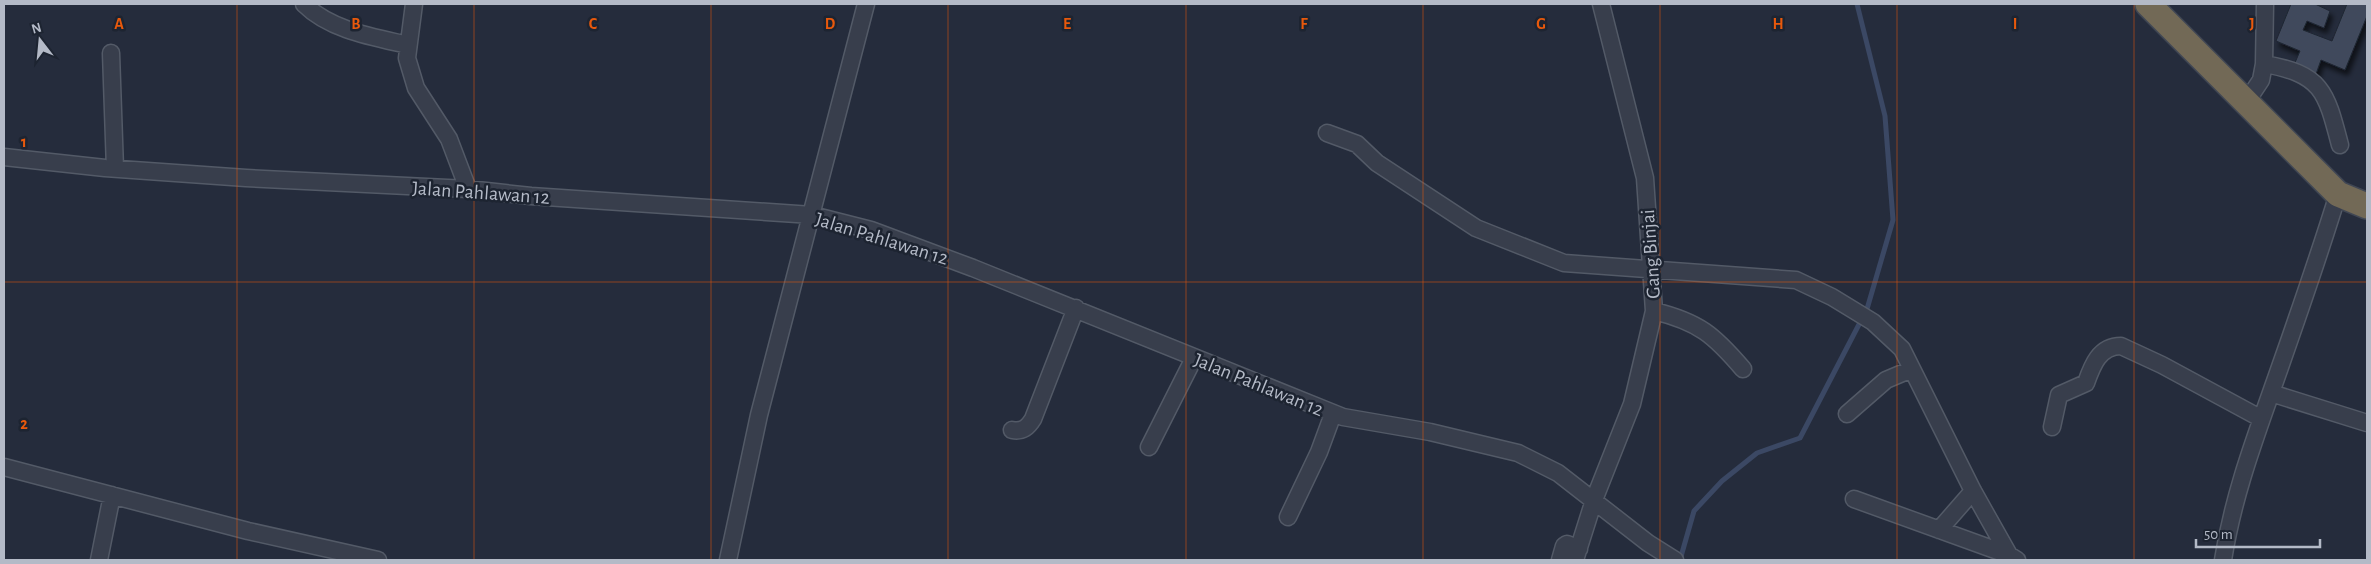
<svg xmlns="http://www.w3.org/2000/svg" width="2371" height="564" viewBox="0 0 2371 564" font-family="'Alegreya Sans',sans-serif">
	<defs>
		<filter id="shadow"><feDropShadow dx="3" dy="5.5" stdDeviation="2.5" flood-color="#0009"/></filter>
	</defs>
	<rect width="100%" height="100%" fill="#252c3c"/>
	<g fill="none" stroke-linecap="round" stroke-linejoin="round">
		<path stroke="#3b4864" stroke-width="5" d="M1680 560 1694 511 1722 481 1757 453 1800 438 1867 309 1893 220 1885 116 1857 4"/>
	</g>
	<path fill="#414a5b" stroke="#1f2633" filter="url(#shadow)" d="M2291 4H2315L2330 11 2324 28 2307 21 2303 30 2332 41 2347 4H2367V16L2345 70 2321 60 2316 74 2294 65 2300 51 2276 41Z"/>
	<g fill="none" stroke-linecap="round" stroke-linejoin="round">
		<defs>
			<path id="minor" d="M304 4C330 30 373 37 408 45
				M414 4 407 58 416 88 449 139 468 189
				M111 53 115 169
				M2264 64C2322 74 2326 91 2340 145
				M2247 101 2261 80 2264 64 2265 4
				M1327 133 1357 144 1377 163 1476 228 1564 263 1796 280 1832 297 1873 322 1902 349 1973 491 2009 555 2017 560
				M4 157 105 168 246 178 468 189 531 196 812 215 871 230 973 268 1343 417 1430 432 1518 453 1558 473 1648 543 1675 560
				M1654 311C1699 322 1714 335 1743 369
				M2271 393 2367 423
				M1847 414 1886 380 1912 369
				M2052 427 2059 395 2086 383C2092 366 2099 346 2121 346L2162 365 2260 418
				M1012 430C1023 432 1028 427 1033 419L1076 308
				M1149 447 1194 358
				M4 467 248 531 378 560
				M1854 499 2009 555
				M1288 517 1319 452 1333 414
				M1939 530 1973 491
				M99 560 112 495
				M728 560 759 415 866 4
				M1560 560 1564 546 1567 544 1579 549
				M1575 560 1594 500 1632 404 1654 311 1645 178 1601 4
				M2223 560C2234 491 2257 433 2280 367 2300 310 2320 252 2338 194"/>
			<path id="highway" d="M2148 4 2338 194 2367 206"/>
		</defs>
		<use href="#minor" stroke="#535a67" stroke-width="19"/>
		<use href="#highway" stroke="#404754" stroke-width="28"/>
		<use href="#minor" stroke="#383e4c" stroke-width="16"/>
		<use href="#highway" stroke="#726956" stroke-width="25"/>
	</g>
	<path fill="none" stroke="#e8590c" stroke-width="1" stroke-opacity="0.55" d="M237 4V560M474 4V560M711 4V560M948 4V560M1186 4V560M1423 4V560M1660 4V560M1897 4V560M2134 4V560M4 282H2367"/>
	<g text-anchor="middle" stroke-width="5" stroke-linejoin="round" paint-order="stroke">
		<g font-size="20" fill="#b4bac7" stroke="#1d2431">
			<text transform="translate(481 192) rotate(4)" y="7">Jalan Pahlawan 12</text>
			<text transform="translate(882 238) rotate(17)" y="7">Jalan Pahlawan 12</text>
			<text transform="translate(1650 254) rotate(-94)" y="7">Gang Binjai</text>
			<text transform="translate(1259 384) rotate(22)" y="7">Jalan Pahlawan 12</text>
		</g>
	</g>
	<g font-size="16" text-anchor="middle" font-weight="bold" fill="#e8590c" stroke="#1d2431" stroke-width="5" stroke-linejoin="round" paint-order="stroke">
		<text x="119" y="29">A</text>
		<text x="356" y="29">B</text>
		<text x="593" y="29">C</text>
		<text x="830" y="29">D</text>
		<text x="1067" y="29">E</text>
		<text x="1304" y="29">F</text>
		<text x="1541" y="29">G</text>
		<text x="1778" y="29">H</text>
		<text x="2015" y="29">I</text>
		<text x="2252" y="29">J</text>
		<text x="24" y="147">1</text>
		<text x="24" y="429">2</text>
	</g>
	<rect width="2371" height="564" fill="none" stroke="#b4bac7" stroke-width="10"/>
	<g transform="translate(40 40) rotate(344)" stroke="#1d2431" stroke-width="4" paint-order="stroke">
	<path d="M0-4L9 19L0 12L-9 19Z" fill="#b4bac7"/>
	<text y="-8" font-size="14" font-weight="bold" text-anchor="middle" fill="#b4bac7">N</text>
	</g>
	<path d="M2196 539v8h124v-8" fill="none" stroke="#b4bac7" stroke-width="2.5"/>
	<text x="2204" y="539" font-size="15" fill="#b4bac7" stroke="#1d2431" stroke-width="4" paint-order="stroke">50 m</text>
</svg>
